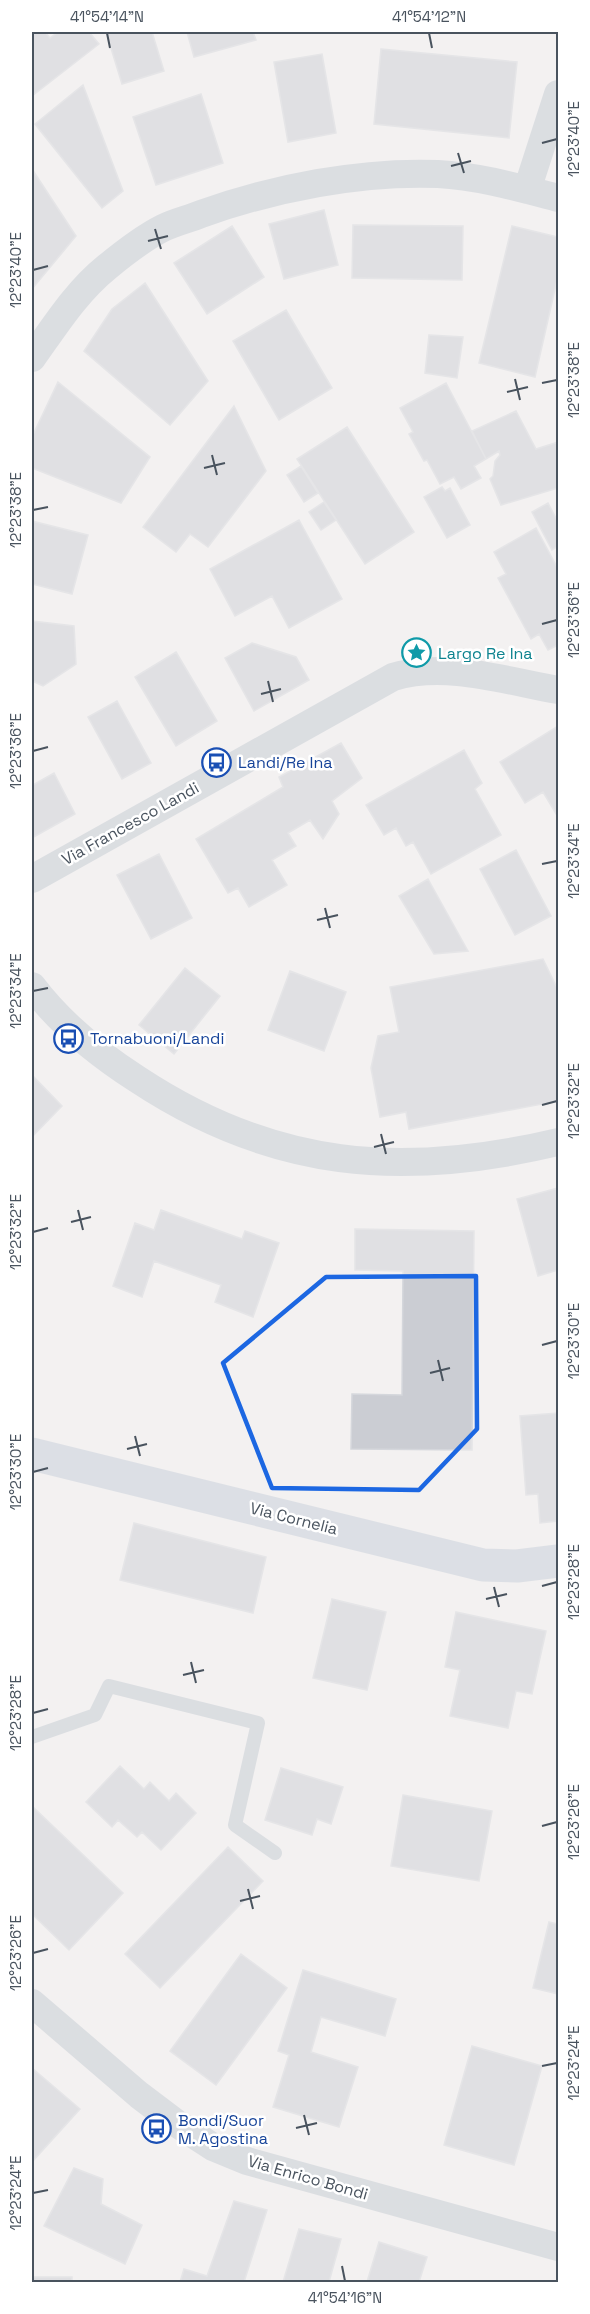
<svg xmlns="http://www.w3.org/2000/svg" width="590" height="2314" viewBox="0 0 590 2314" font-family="'Space Grotesk',sans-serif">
	<rect width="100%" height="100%" fill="#f3f1f1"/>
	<path fill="#cbcdd3" stroke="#d5d7dc" stroke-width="1.5" d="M32 32H45L50 38 58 32H89L99 44 32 96Z
		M106 32H152L164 71 122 84Z
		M187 32H253L256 40 194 57Z
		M381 49 517 62 509 138 374 124Z
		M322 54 336 133 288 142 274 62Z
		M83 85 123 191 102 208 35 124Z
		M201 94 223 163 156 185 133 117Z
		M32 169 76 236 32 289Z
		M324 210 338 265 284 279 269 224Z
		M353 225 463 226 462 280 352 278Z
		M232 226 264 277 207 314 174 263Z
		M512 226 558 237V276L535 377 479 363Z
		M145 283 208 381 170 425 84 351 112 309Z
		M286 310 332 388 279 420 233 341Z
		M429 335 463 337 457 378 425 373Z
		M58 382 150 457 121 503 32 468V437Z
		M446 383 486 459 474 466 481 478 461 489 454 477 440 484 427 460 424 461 409 434 413 432 400 408Z
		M234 406 266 471 208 547 190 534 176 552 143 527Z
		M516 411 536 449 558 442V488L501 505 490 479 493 476 495 461 500 455 499 451 486 459 472 431Z
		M347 427 414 532 365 564 297 459Z
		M301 466 318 493 304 502 287 475Z
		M442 487 445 491 450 488 470 525 447 538 424 497Z
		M324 502 336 520 321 530 309 512Z
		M548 503 558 522V546L552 550 532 512Z
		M299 520 342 599 289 628 272 596 235 616 210 569Z
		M32 521 88 535 72 594 32 584Z
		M536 528 558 569V645L548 650 539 634 531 639 498 578 506 574 494 552Z
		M32 621 74 626 76 664 43 686 32 681Z
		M252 643 296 657 309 680 254 711 225 658Z
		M176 652 217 721 176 746 135 677Z
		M117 701 151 763 122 779 88 717Z
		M558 726V817L543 792 525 803 500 762Z
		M341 743 362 778 332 801 339 814 323 839 310 820 288 833 296 846 272 860 287 885 249 907 238 888 228 893 196 839 283 787 279 777Z
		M32 748 33 785 54 773 75 814 32 838Z
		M464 750 482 783 475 789 501 835 431 874 413 842 406 846 396 828 384 835 366 805Z
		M516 850 551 916 515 935 480 869Z
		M159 854 192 918 151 939 117 875Z
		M428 879 468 951 434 954 399 896Z
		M543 959 558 990V1101L409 1129 406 1112 380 1117 371 1068 378 1036 399 1032 390 987Z
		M185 968 220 996 174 1054 139 1025Z
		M290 971 346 992 324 1051 268 1030Z
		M32 1075 62 1106 32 1137Z
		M558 1188V1270L538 1276 517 1199Z
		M161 1210 242 1239 245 1231 279 1243 253 1317 215 1302 221 1285 154 1261 142 1297 113 1286 135 1223 154 1230Z
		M355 1229 474 1231 472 1450 351 1449 352 1394 402 1395 403 1271 355 1270Z
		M558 1413V1521L540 1523 538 1494 526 1495 520 1416Z
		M134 1523 266 1557 253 1613 120 1580Z
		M332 1599 386 1612 367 1690 313 1678Z
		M456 1612 546 1631 532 1694 516 1691 508 1728 450 1716 460 1670 445 1667Z
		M120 1766 144 1789 150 1782 169 1801 176 1793 196 1813 161 1850 142 1832 137 1837 118 1820 112 1827 86 1802Z
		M281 1768 343 1787 331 1824 317 1819 312 1835 265 1820Z
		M403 1795 492 1811 479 1881 391 1866Z
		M32 1806 123 1893 69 1950 32 1914Z
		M228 1847 263 1881 160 1988 125 1954Z
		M549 1922 558 1924V1994L533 1988Z
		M241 1954 287 1988 216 2085 170 2051Z
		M303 1970 396 1999 385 2036 321 2017 311 2052 358 2067 339 2127 273 2107 289 2055 278 2051Z
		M472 2046 542 2066 514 2165 444 2145Z
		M32 2068 80 2109 32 2162Z
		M74 2168 103 2179 101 2204 142 2225 125 2264 44 2226Z
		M234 2201 267 2210 244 2282H180L184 2269 207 2276Z
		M299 2229 341 2239 329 2282H283Z
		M379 2242 427 2257 419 2282H367Z
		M32 2277H72V2282H32Z"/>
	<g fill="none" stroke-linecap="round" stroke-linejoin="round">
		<path stroke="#bfc7cf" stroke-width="14" d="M32 1737 95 1715 109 1686 258 1723 235 1825 275 1853"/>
		<path stroke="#bfc7cf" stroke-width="28" d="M527 190 558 94
			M32 358C55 326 76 292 107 267 124 253 143 238 163 228 175 222 189 219 201 214 274 188 360 171 438 174 478 176 520 188 558 198
			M32 879 393 677C446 661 506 681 558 690
			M32 986C60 1023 98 1054 137 1079 273 1169 402 1179 558 1142
			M32 2003 139 2095 176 2123 213 2147 247 2161 558 2247"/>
		<path stroke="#c2cbd7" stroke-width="33" d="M32 1454 483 1565 517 1566 558 1561"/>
	</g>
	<path d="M0 0H590V2314H0ZM476 1276 477 1429 419 1490 272 1488 223 1363 326 1277Z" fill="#f3f1f1" fill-opacity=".55" fill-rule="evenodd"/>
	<path fill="none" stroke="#1c67e2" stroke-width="4.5" stroke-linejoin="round" d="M476 1276 477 1429 419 1490 272 1488 223 1363 326 1277Z"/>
	<path fill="none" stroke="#49535e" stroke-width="2" d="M107 33 110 48M429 33 432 48M542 143 557 139M458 153 464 173M451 166 471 161M155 229 161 249M148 241 168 236M33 270 48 266M515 379 520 400M542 383 557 380M507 392 528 387M212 455 217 475M204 468 225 463M33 510 48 507M542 624 557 620M268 681 273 702M261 694 281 689M33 751 48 747M542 864 557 861M325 908 330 928M317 920 338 915M33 991 48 988M542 1105 557 1101M381 1134 386 1154M374 1147 394 1142M78 1210 83 1230M71 1222 91 1217M33 1232 48 1228M542 1345 557 1341M438 1360 443 1381M430 1373 450 1368M135 1436 140 1456M127 1449 147 1444M33 1472 48 1468M542 1586 557 1582M494 1587 499 1607M486 1599 507 1594M191 1662 196 1683M183 1675 204 1670M33 1713 48 1709M542 1826 557 1822M248 1889 253 1909M240 1901 260 1896M33 1953 48 1949M542 2066 557 2063M304 2115 309 2135M296 2128 317 2123M33 2193 48 2190M342 2266 345 2281"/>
	<defs>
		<symbol id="sight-ring" viewBox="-11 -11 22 22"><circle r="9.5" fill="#fff" stroke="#0f9aa8" stroke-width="1.5"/><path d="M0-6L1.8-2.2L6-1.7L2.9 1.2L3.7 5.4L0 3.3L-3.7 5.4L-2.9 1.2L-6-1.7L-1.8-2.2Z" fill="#0f9aa8"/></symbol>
		<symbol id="bus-ring" viewBox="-11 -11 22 22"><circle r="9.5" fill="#fff" stroke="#1a4fb4" stroke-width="1.5"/><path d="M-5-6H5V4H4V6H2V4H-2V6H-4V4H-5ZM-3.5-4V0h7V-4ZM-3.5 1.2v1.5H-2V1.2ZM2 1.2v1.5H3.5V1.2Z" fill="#1a4fb4"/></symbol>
	</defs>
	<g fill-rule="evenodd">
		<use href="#sight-ring" x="400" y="636" width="33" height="33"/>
		<use href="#bus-ring" x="200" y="746" width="33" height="33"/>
		<use href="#bus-ring" x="52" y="1022" width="33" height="33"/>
		<use href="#bus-ring" x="140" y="2112" width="33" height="33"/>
	</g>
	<g text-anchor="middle" stroke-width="5" stroke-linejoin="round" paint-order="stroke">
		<g font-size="16" fill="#0d838f" stroke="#fff" text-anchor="start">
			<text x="438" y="659">Largo Re Ina</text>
		</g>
		<g font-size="16" fill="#164399" stroke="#fff" text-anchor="start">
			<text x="238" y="768">Landi/Re Ina</text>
			<text x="90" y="1044">Tornabuoni/Landi</text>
			<text x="178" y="2126">Bondi/Suor<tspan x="178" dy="18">M. Agostina</tspan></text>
		</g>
		<g font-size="16" fill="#49535e" stroke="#fff">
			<text transform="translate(130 823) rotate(-29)" y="6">Via Francesco Landi</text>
			<text transform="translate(294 1518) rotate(14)" y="6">Via Cornelia</text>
			<text transform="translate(308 2177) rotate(16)" y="6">Via Enrico Bondi</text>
		</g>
	</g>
	<rect width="590" height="2314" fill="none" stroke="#ffffff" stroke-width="66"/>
	<rect x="33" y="33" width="524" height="2248" fill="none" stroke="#49535e" stroke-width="2"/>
	<g font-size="15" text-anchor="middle" fill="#49535e">
		<text x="107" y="22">41°54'14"N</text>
		<text x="429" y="22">41°54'12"N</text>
		<text transform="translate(574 139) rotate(-90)" y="5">12°23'40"E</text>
		<text transform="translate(16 270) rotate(-90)" y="5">12°23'40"E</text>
		<text transform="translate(574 380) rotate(-90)" y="5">12°23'38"E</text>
		<text transform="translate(16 510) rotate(-90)" y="5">12°23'38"E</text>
		<text transform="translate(574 620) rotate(-90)" y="5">12°23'36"E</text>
		<text transform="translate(16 751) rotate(-90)" y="5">12°23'36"E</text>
		<text transform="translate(574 861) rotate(-90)" y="5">12°23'34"E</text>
		<text transform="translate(16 991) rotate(-90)" y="5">12°23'34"E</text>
		<text transform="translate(574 1101) rotate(-90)" y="5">12°23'32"E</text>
		<text transform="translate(16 1232) rotate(-90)" y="5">12°23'32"E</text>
		<text transform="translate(574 1341) rotate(-90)" y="5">12°23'30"E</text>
		<text transform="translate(16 1472) rotate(-90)" y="5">12°23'30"E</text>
		<text transform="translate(574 1582) rotate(-90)" y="5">12°23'28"E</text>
		<text transform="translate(16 1713) rotate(-90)" y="5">12°23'28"E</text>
		<text transform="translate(574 1822) rotate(-90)" y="5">12°23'26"E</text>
		<text transform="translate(16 1953) rotate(-90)" y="5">12°23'26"E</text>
		<text transform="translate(574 2063) rotate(-90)" y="5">12°23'24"E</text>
		<text transform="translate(16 2193) rotate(-90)" y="5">12°23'24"E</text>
		<text x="345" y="2303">41°54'16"N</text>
	</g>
</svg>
